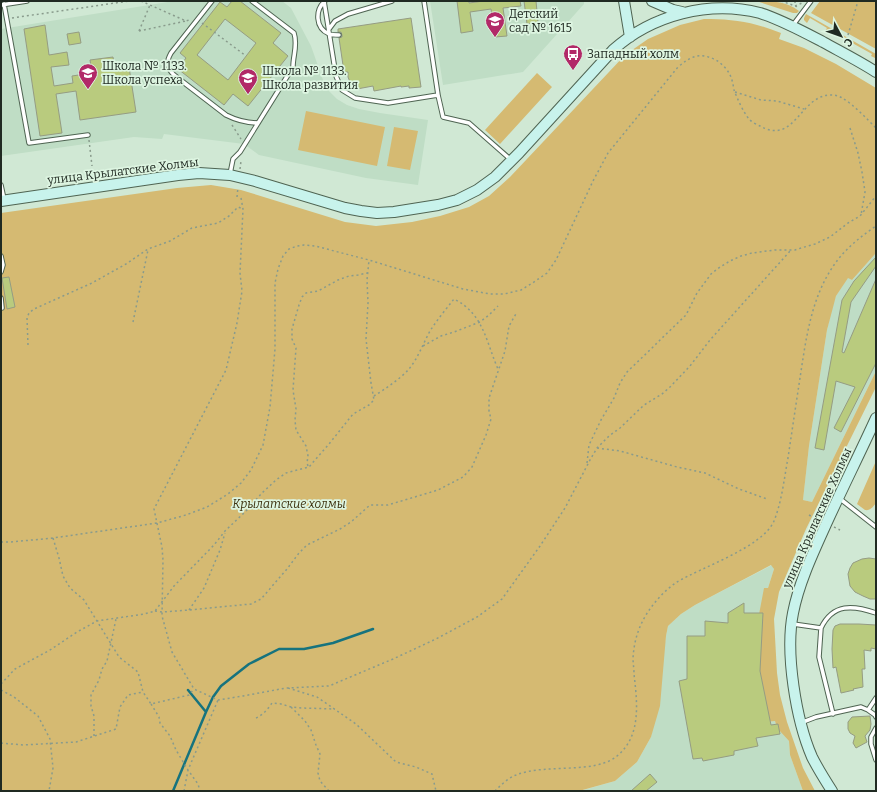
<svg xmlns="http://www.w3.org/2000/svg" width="877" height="792" viewBox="0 0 877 792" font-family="Bitter,serif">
	<rect width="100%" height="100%" fill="#d0e8d4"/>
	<path fill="#bfddc5" d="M174 1H282L291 8 311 46 323 80 329 91 337 99 347 105 359 109 380 113 428 120 418 185 366 178 259 155 244 144 164 134 162 139 134 137 1 156V29Z
		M430 1H584V4L523 72 443 85Z
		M876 253V371L812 502 803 500 809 446 827 330 832 307 836 296 848 277 852 280Z
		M772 565 774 569 768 588 767 722 775 721 777 728 789 741 790 755 803 791H580L615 781 637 762 651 737 666 636 668 626 681 614 695 605Z"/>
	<path fill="#d5ba72" d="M756 1C772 1 786 1 799 11L797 13H793Z
		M820 1H876V49L811 13Z
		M806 14 876 54 875 58 871 56 872 54 829 30 827 33 825 31 827 28 810 18 807 23 804 20V18Z
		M704 19C722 19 740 20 757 25 765 27 773 30 781 33L779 39 804 48 836 64 876 88V253L852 280 848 278 836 296 827 330 809 446 803 500 812 502 876 371V387L806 529 779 592 774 619 777 673 780 695 787 722 803 768 815 791H803L790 755 789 741 777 728 775 721 766 722 758 667 757 625 764 588H768L774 569 771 565 695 605 681 614 668 626 666 636 660 706 651 737 637 762 615 781 579 791H1V213L177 188 211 185 241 190 345 222 376 226 412 222 440 216 469 207 489 196 510 177 625 55 648 39 680 25Z
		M537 73 552 87 500 144 485 130Z
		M306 111 385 127 377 166 298 150Z
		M394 127 418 131 410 170 387 166Z
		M876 461V503C873 507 870 511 865 510L857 504Z"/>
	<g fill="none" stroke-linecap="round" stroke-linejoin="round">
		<path stroke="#16737e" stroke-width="2.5" d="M206 712 213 697 221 686 249 664 279 649H304L333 643 373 629
			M173 791 206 712 188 690"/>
	</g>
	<path fill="#b9cb7e" stroke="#959c83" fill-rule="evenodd" d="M232 1H240L281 33 273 43 288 56 248 106 233 94 224 105 178 69 186 58 180 53 220 2 227 7ZM225 19 256 43 228 80 197 55Z
		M457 1H469V3L484 1H520L521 6 503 8 507 36 495 37 491 9 470 12 473 31 461 33Z
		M524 1H536L538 22 527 24Z
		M411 18 421 87 409 88V86L401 87V86L374 91 373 86 357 89 350 82 348 77V72H344L339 38 342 37V35L341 32H338V29Z
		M45 25 49 55 67 52 69 65 51 67 54 86 73 83 72 76 92 73 90 60 113 57 115 70 129 67 136 112 80 120 76 91 56 94 62 133 40 136 24 29Z
		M79 32 81 43 69 45 67 34Z
		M876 257V266L851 302 842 352 844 353 876 279V363L841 432 834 428 855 387 836 381 824 450 815 448 842 300 854 281Z
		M9 277 15 307 7 309 2 278Z
		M869 558 876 559V599H870L863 596 855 592 850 586 848 574 850 568 853 563 862 559Z
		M744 603V613H763L760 671 771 725 778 724 780 734 756 738 758 746 734 751V755L703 761 702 758 693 759 679 681 687 679V636H705V621L728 623V613Z
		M840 624H859L876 625V649L871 648V651L864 650 865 669H862L863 687 853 689 854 690 841 693 836 667 833 668 832 649 833 630 835 626Z
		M870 716 871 724 870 730 865 736 867 742 856 748 853 743 855 736 850 733 848 729V722L852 717Z
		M650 774 657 782 646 791H631Z"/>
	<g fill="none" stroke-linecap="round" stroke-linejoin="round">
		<defs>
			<path id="lane" d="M212 1 171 53C166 62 166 67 174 75L226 115C236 120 247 123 258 123
				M324 1 336 76 342 90 355 98 388 103 438 95 443 117 469 123 510 159
				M325 1C315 10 315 28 329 34 332 35 335 35 339 35
				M424 1 438 95
				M4 4 29 143 88 135
				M1 5 27 1
				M793 25 811 1
				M329 29 335 21 348 14 392 1
				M230 174 233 159 240 152 293 67C293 55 298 45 294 33L252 1
				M1 185 4 199
				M1 256 3 265 1 272
				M1 298 2 308
				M839 498 876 527
				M793 624 821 628 819 657 833 714
				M821 628C833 603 853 605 876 613
				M868 710 876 698
				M803 722 816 717 861 707 868 710 875 715 876 717
				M876 728 871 737V744L876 760"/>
			<path id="secondary" d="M624 1 630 37
				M652 1 673 10 682 12
				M1 201 178 175 199 173 230 175 255 181 345 208 361 211 377 213 394 212 438 205 457 200 477 190 495 177 519 153 613 50C652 15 709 0 760 13 782 20 802 31 823 42 841 52 859 61 876 72
				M832 791C825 780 818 769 812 757 796 720 785 653 793 613 799 582 814 551 827 522 843 487 860 453 876 418"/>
		</defs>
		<use href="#lane" stroke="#4f6452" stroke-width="5.5"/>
		<use href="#secondary" stroke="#4f6452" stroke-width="12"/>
		<path stroke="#899b8c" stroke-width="1.5" stroke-dasharray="2 3" stroke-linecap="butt" d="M141 1 186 21 189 20
			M781 1 798 7
			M795 1V6L802 3
			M12 18 129 1
			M202 23 246 56
			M139 31 186 21
			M139 31 150 5
			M848 35 858 1
			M735 92 761 100 777 101 804 109
			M232 125 241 139
			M850 128 858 153 862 172 865 192 861 215
			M89 140 92 166
			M240 169 241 161
			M237 197 238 187
			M241 198 243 209 240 273 242 291 237 323 226 370 154 509 162 547 163 560 162 616 172 652 194 689 218 700 243 696 286 688 329 686 393 659 436 639 477 617 502 599 540 546 565 508 590 460 597 448 609 436 620 428 644 405 662 394 670 387 690 366 710 340 791 250
			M133 322 148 250
			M28 345 27 318 29 313 34 309 92 283 126 264 148 249 170 241 192 228 218 223 229 216 238 207 243 209
			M423 346 441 336 454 332 480 322 489 315 498 306
			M374 396C385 389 400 379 409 369 418 358 423 344 430 331 437 320 446 309 454 299 484 314 486 342 498 369
			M597 448 620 451 677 467 705 473 739 489 767 499
			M587 463 589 445 601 420 614 398 620 383 627 372 652 348 660 340 686 315 697 293 711 274 720 267 730 261 741 256 752 253 775 250H795L801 248 815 244 830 237 848 223 860 216 876 196
			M308 466 307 463 308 456 306 446 296 430 295 420 296 409 293 390 296 348 292 339V329L299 305 302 297 306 293 318 291 338 280 349 276 358 275 367 273
			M809 515 818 520
			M834 527 840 530
			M53 538 59 558 63 576 70 588 84 600 97 621 119 657 138 672 143 692 151 704 189 695 194 689
			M1 542H11L53 538 157 523 186 515 207 507 228 494 241 483 251 470 263 445 270 407 275 349V283L278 269 283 256 289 249 297 246 304 245 315 246 369 260 463 289 490 294H504L521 290 534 282 547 273 556 260 593 181 608 153 678 67C691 56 700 52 716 60 721 63 726 68 729 73 732 78 733 84 734 90 737 98 744 114 750 120 752 122 757 125 760 126 794 145 799 99 828 95 833 95 838 95 842 98 853 104 867 119 876 128
			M189 610 204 588 220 550 225 533
			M155 611 162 612 189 610 251 604 261 599 287 569 299 553 307 545 340 529 351 522 370 505H388L438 490 463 477 472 467 486 435 491 419 489 411V398L505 351 509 326 517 312
			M1 684 15 669 50 650 77 632 97 621 144 614 155 611 174 586 214 545 225 531 246 511 262 493 276 480 286 473 309 467 329 444 353 414 369 405 374 400 371 383 366 339 368 303 367 280 369 260
			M288 688 317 697 356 724 396 762 416 767 432 774 436 791
			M1 690 14 697 38 716 50 739 53 768 49 791
			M151 704 159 717 160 723 170 736 176 750 188 770 198 784 200 791
			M291 707 305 721 311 730 316 745 320 754 318 773 320 781 329 791
			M256 718C263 715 268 709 272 703L281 704 291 707 302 708 335 709
			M94 736V716L91 706V695L99 680 102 669 107 661 116 619
			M1 743 23 745 76 742 116 729 120 707 128 695 143 692
			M184 791 188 770 218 700
			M495 791C501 785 508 778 516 775 545 763 594 775 617 756 642 736 637 701 634 674 634 668 633 663 633 658 634 642 638 628 646 615 654 602 665 590 677 582 702 567 763 547 774 521 782 501 784 479 788 458 792 431 796 404 800 378 806 339 811 298 834 265 845 249 860 237 876 226"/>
		<use href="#lane" stroke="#fff" stroke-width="3.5"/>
		<use href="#secondary" stroke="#c8f3ec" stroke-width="10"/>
	</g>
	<defs>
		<symbol id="school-pin" viewBox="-11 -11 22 30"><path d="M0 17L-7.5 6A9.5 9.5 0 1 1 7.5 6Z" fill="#b22968" stroke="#ddf5e1"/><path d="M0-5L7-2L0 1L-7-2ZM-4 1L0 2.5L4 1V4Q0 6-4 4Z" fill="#fff"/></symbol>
		<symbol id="bus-pin" viewBox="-11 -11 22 30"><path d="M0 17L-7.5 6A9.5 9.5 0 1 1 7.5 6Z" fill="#b22968" stroke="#ddf5e1"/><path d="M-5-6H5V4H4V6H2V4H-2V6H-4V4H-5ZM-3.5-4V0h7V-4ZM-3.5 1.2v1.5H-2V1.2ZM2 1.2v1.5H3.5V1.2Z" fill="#fff"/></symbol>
	</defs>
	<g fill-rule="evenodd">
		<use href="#school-pin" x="484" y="10" width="22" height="30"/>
		<use href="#bus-pin" x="562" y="43" width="22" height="30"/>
		<use href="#school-pin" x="77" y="62" width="22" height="30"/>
		<use href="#school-pin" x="237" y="67" width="22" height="30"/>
	</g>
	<g text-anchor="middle" stroke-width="3.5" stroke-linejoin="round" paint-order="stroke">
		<g font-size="12" fill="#202a22" stroke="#ddf5e1" text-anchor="start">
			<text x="509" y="18">Детский<tspan x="509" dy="14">сад № 1615</tspan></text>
			<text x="587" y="58">Западный холм</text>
			<text x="102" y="70">Школа № 1133.<tspan x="102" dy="14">Школа успеха</tspan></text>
			<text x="262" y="75">Школа № 1133.<tspan x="262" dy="14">Школа развития</tspan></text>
		</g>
		<g font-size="12" fill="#202a22" stroke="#ddf5e1">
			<text transform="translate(123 171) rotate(-7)" y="4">улица Крылатские Холмы</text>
			<text transform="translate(817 518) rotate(-66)" y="4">улица Крылатские Холмы</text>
		</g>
		<g font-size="12" font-style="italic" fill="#3d300e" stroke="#ddf5e1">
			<text x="289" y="508">Крылатские холмы</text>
		</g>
	</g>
	<rect width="877" height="792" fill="none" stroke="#202a22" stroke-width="4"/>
	<g transform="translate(841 36) rotate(131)" stroke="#ddf5e1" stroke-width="3" paint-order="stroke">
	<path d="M0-3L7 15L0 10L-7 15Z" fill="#202a22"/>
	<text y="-6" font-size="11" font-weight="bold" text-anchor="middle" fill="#202a22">С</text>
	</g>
</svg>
